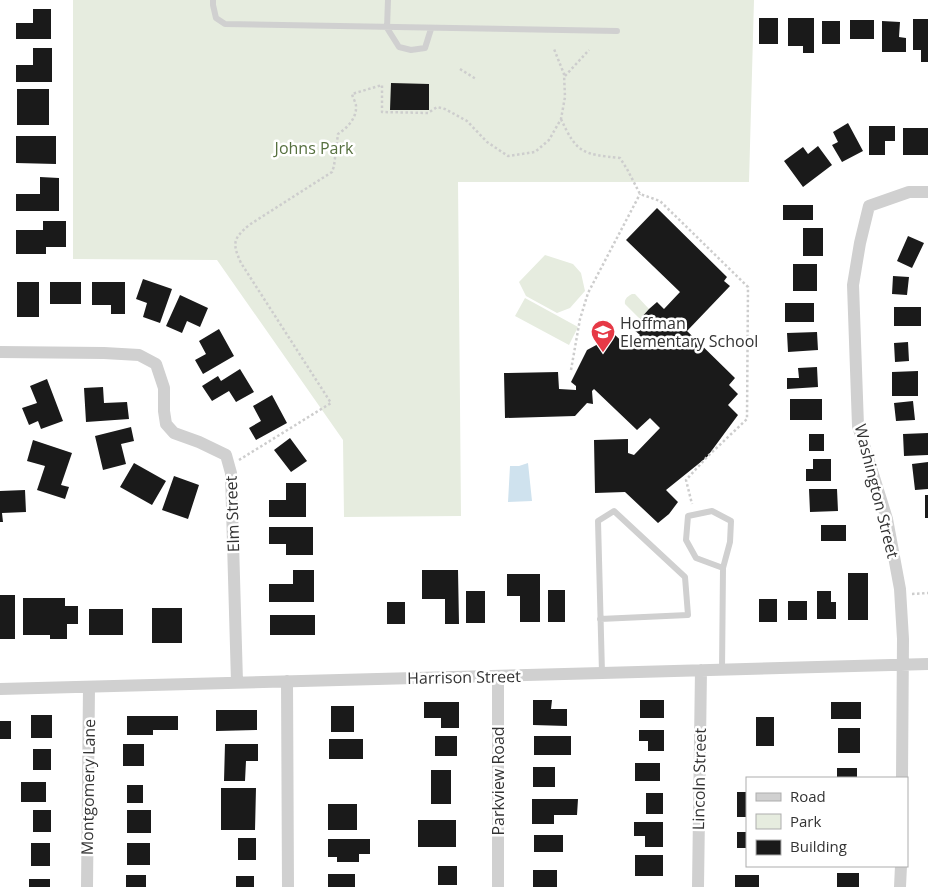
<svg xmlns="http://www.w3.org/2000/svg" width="928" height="887" viewBox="0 0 928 887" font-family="'Open Sans',sans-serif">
	<rect width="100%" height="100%" fill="#fff"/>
	<path fill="#e6ecdf" d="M73 0H754L749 182H458L461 516 344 517 343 440 217 260 73 259Z
		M545 255 573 264 581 273 585 291 570 308 557 313 526 296 519 282Z
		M632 294H635L649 309 640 319 625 304C624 299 628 296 632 294Z
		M525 298 578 327 569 345 515 316Z"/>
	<path fill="#cfe2ee" d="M528 463 532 501 508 502 510 466H519Z"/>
	<path fill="#1a1a1a" d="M33 9H51V39H16V23H33Z
		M759 18H778V44H759Z
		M788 18H814V53H803V46H788Z
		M913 19H928V62H921V50H913Z
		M850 20H874V39H850Z
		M822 21H840V44H822Z
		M882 21 900 22 899 37 906 38V52H882Z
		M33 48H52V82H16V65H33Z
		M391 83 429 84V110H390Z
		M17 89H49V125H17Z
		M848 123 863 151 842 162 832 145 838 142 833 132Z
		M869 126H895V141H885V155H869Z
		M903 128H928V155H903Z
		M16 136H56V164L16 163Z
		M818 146 832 165 803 187 784 161 803 147 808 154Z
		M40 177 59 178V211H16V194H40Z
		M783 205H813V220H783Z
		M657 208 727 277 724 281 730 286 687 331 735 378 729 385 738 394 728 405 738 415 707 457 666 490 678 502 669 514 658 523 625 492 595 493 594 440 628 439V453L634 455 660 428 650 418 637 430 594 389 592 391 593 404 587 403 575 416 505 418 504 373 558 372 559 389 576 390V386L571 382 587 350 615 335 628 347 640 335 632 328 649 309 657 302 664 309 680 292 626 240Z
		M43 221H66V247H46V254H16V230H43Z
		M803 228H823V256H803Z
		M908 236 924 243 912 268 897 261Z
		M793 264H817V291H793Z
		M893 276 909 277 907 295 892 294Z
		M143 279 172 289 160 323 143 317 147 303 136 299Z
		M17 282H39V317H17Z
		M50 282H81V304H50Z
		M92 282H125V314H111V305H92Z
		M180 295 208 308 200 327 187 321 182 333 166 326Z
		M785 303H814V322H785Z
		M894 307H921V326H894Z
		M219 329 234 356 203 374 195 360 206 354 199 341Z
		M817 332 818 350 788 352 787 333Z
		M908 342 909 361 895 362 894 343Z
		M817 367 818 387 787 389V378H799L798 368Z
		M240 369 254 392 236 402 229 391 212 401 202 386 218 376 221 381Z
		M918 371V396H892V372Z
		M47 379 63 421 41 429 38 421 29 425 22 408 37 403 30 386Z
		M103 387 104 403 127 402 129 419 86 422 84 388Z
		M272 395 287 423 256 440 249 428 261 421 253 406Z
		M790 399H822V420H790Z
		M913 401 915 420 896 421 894 403Z
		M131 427 134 441 121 444 126 464 103 470 95 436Z
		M928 433V455L904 456 903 434Z
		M809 434H824V451H809Z
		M290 438 307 461 291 472 274 450Z
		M33 440 72 453 61 485 69 487 65 499 37 490 45 466 27 461Z
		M813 459H831V481H806V469H813Z
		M928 462V489L915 490 912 464Z
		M134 463 166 481 152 505 120 487Z
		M174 476 199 485 188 519 162 510Z
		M286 483H306V517H269V500H286Z
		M809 489H837L838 511 810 512Z
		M25 490 26 512 2 513 3 522H0V491Z
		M925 495H928V518H925Z
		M821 525H846V541H821Z
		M269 527H313V555H286V544H269Z
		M293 570H314V602H269V584H293Z
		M422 570H458L459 624H445V599H422Z
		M848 573H868V620H848Z
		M507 574H540V622H520V596H507Z
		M548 590H565V622H548Z
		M466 591H485V623H466Z
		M817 591H831V602H836V619H817Z
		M0 595H15V639H0Z
		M23 598H65V606H78V624H67V639H50V635H23Z
		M759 599H777V622H759Z
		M788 601H807V620H788Z
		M387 602H405V624H387Z
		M152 608H182V643H152Z
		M89 609H123V635H89Z
		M270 615H315V635H270Z
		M533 700H552L551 709H567V726L533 725Z
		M640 700H664V718H640Z
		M424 702H459V728H441V718H424Z
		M831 702H861V719H831Z
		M331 706H354V732H331Z
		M216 710H257V730L216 731Z
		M31 715H52V738H31Z
		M127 716H178V730H153V735H127Z
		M756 717H774V746H756Z
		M0 721H11V739H0Z
		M838 728H860V753H838Z
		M639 730H664V751H648V741H639Z
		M435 736H457V756H435Z
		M534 736H571V755H534Z
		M329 739H363V759H329Z
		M123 744H144V766H123Z
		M225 744H258V761H246L245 781H224Z
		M33 749H51V770H33Z
		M635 763H660V781H635Z
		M533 767H555V787H533Z
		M837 768H857V778H837Z
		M431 770H451V804H431Z
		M21 782H46V802H21Z
		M127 785H143V803H127Z
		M221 788H256L255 830H221Z
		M737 792H747V817H737Z
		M646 793H663V814H646Z
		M532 799H578L577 815H554V824H532Z
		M328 804H357V830H328Z
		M33 810H51V832H33Z
		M127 810H151V833H127Z
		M418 820H456V847H418Z
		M634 822H663V847H645V836H634Z
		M737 832H747V848H737Z
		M534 835H563V852H534Z
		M238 838H256V860H238Z
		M328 839H370V854H359V862H337V857H328Z
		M31 843H50V866H31Z
		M127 843H150V865H127Z
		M635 855H663V876H635Z
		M438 866H457V885H438Z
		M533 870H557V887H533Z
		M837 873H859V887H837Z
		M328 874H355V887H328Z
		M126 875H146V887H126Z
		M735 875H759V887H735Z
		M236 876H254V887H236Z
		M29 879H50V887H29Z"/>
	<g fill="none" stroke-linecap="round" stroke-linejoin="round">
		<path stroke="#cdcdcd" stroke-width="2.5" stroke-dasharray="2.5 2.5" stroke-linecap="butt" d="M460 69 476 79
			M565 76 589 50
			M561 119C577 154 583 154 620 158L627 169 640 194 660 201 748 287 747 419 707 457 686 480 692 504
			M571 370 580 319 588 293 640 194
			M239 460 331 403 241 263C232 243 233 239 249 225L332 172 334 166 338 134C347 128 357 118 356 106 356 103 353 98 352 94L382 85V112L428 113 437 107 445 109 467 121 487 142 508 156 535 152 549 140 561 119 565 97 564 74 554 49
			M912 594 928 593"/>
		<path stroke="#d0d0d0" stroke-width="6" d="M213 0V5L216 18 225 24 617 31
			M388 0 387 28 399 47 411 50 425 48 431 29
			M600 619 688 615 685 577 614 511 598 521 602 673
			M722 670 723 568 730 542 731 521 712 511 688 516 686 540 696 558 723 568"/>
		<path stroke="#d0d0d0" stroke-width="12" d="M0 352 104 353 139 355 156 364 164 388V411L166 424 174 433 199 442 226 455 231 473 237 682
			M498 676V887
			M287 681 288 887
			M0 689 602 673 928 664
			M902 778 903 639 900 589 887 519 858 426 853 285 860 243 869 206 909 192H928
			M87 887 89 687
			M698 887 701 670
			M900 887 901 866"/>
	</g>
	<defs>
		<symbol id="school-pin" viewBox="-11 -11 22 30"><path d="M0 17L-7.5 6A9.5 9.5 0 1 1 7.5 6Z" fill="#e63946" stroke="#fff"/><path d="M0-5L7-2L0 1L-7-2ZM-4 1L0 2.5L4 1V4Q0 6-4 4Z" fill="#fff"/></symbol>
	</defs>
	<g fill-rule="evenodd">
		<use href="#school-pin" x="589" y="318" width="28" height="38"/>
	</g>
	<g text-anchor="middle" stroke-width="5" stroke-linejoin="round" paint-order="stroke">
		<g font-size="16" fill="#56703f" stroke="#fff">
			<text x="314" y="154">Johns Park</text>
		</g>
		<g font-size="16" fill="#333" stroke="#fff" text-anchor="start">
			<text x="620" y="329">Hoffman<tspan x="620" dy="18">Elementary School</tspan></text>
		</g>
		<g font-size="16" fill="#333" stroke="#fff">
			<text transform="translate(877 491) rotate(76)" y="6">Washington Street</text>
			<text transform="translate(232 514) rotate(-92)" y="6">Elm Street</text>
			<text transform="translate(464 677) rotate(-1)" y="6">Harrison Street</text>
			<text transform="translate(699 779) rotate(-89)" y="6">Lincoln Street</text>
			<text transform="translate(498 781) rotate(-90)" y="6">Parkview Road</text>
			<text transform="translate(88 787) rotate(-89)" y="6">Montgomery Lane</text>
		</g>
	</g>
	<rect x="746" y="777" width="162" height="90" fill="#ffffff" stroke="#adadad"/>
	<rect x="756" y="793" width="25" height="8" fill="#d0d0d0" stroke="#adadad"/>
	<text x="790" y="802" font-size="15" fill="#333333">Road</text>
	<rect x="756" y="814" width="25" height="15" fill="#e6ecdf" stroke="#adadad"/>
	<text x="790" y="827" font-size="15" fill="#333333">Park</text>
	<rect x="756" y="840" width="25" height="15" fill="#1a1a1a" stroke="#adadad"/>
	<text x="790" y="852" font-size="15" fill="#333333">Building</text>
</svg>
